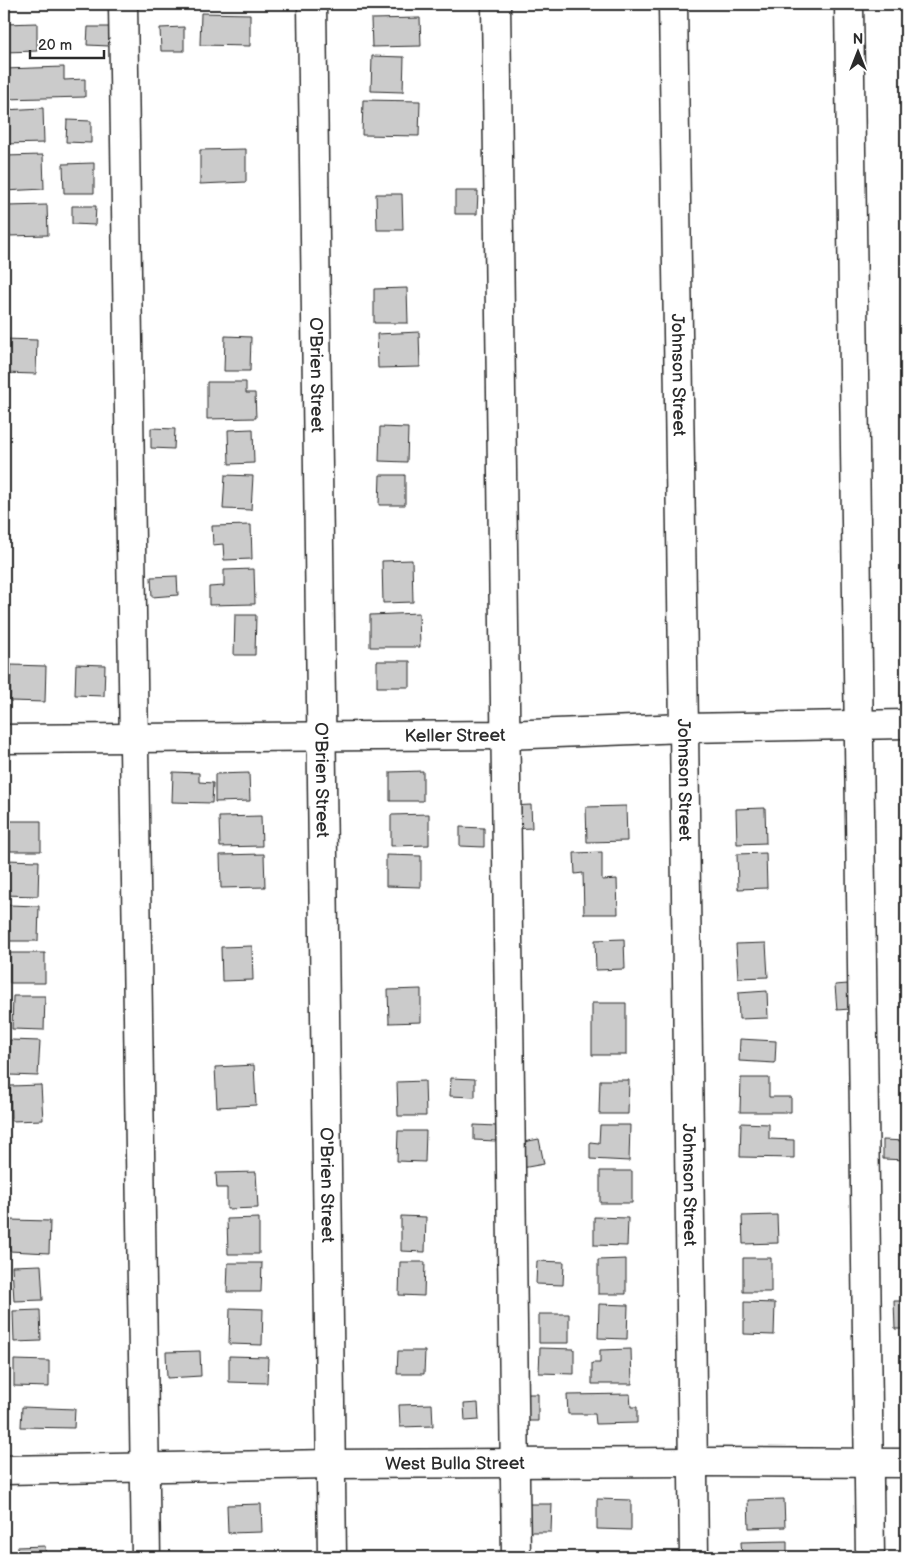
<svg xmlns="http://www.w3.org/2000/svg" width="910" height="1561" viewBox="0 0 910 1561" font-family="'Balsamiq Sans',sans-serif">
	<rect width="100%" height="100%" fill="#fff"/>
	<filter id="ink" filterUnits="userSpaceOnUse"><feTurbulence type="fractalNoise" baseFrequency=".02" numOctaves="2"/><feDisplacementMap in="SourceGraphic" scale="10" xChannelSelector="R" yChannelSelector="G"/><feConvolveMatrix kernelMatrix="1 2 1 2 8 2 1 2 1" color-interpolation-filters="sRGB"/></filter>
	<g filter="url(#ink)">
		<path fill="#cbcbcb" stroke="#2b2b2b" d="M201 13 250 14V46L200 45Z
			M420 18 421 46 372 47 371 19Z
			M37 23V51L4 52V24Z
			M88 27H109V46L87 45Z
			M184 27V51H161L160 28Z
			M372 56 404 57 403 92 371 91Z
			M64 67V80L85 79V97L4 99V69Z
			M363 100 420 101 419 136 362 135Z
			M43 108 44 143 4 144V110Z
			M67 120 91 121V143L66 142Z
			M246 149V182L200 184V150Z
			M43 155 44 189 4 191V156Z
			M94 163V193H64L63 164Z
			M455 191H478L477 214H455Z
			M376 194H402L403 230H377Z
			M47 205 48 235 8 236 7 206Z
			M72 206H96L95 225 72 224Z
			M407 288 408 323H374V289Z
			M419 332 420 367 378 368 377 334Z
			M225 336 251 337 250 371H224Z
			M4 339 37 340 36 374 4 373Z
			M207 382H246V393H255L256 418 207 419Z
			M380 427 408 428 407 462 379 461Z
			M151 428 175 429 174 449 151 448Z
			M253 429 254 463 229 464 228 430Z
			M225 475 253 476 251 510 223 509Z
			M380 475H405V505H379Z
			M251 525 252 559 224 560 223 544 213 545 212 526Z
			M412 560 413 602 383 603 382 561Z
			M254 569 255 604 209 605V587L224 586V570Z
			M177 576 178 595 152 597 151 577Z
			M419 613 420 647H370V615Z
			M235 615H256L255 655H234Z
			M377 661H410V687H377Z
			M76 664 105 665 104 696 75 695Z
			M11 665 46 666 45 702 10 701Z
			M423 771V801H390V772Z
			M173 772 199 773V782L213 783 212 803 172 802Z
			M249 773 250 801 215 802V774Z
			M531 805 532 828 511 829 510 806Z
			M626 806 627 841 587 842 586 807Z
			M765 808 766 843 737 844 736 809Z
			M429 814V845L391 846V815Z
			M261 816 262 846 220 847 219 817Z
			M10 821H41V851H10Z
			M460 827 484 828V847L460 846Z
			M602 852V880L617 879 618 914H584L583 873 575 874 574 853Z
			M766 853 767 888 738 889 737 854Z
			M264 854 265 887 221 888 220 855Z
			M386 855 421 856V887L386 886Z
			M5 860 39 861 38 896 4 895Z
			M8 905 39 906 38 941H8Z
			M624 939 625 969 596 970 595 940Z
			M766 943 768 977 738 978 736 944Z
			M252 946 253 980 222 981 221 947Z
			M10 953H45V983H10Z
			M848 984 850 1009 837 1010 835 985Z
			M421 989V1022L389 1023 388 990Z
			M767 991 768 1018 739 1019 738 993Z
			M13 996H45L44 1030 12 1029Z
			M592 1003H626V1055H592Z
			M740 1039 776 1041 775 1063 739 1061Z
			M10 1040 40 1041 38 1076 10 1075Z
			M254 1065 256 1105 217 1107 215 1067Z
			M451 1078 475 1079V1097L450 1096Z
			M741 1078H769V1097H791V1112H740Z
			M600 1080H629L628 1114H599Z
			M425 1081 426 1116H398L397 1082Z
			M41 1085 43 1120 11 1121 10 1086Z
			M741 1123 769 1124V1139L794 1140V1158L740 1157Z
			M474 1125 497 1126 496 1141 474 1140Z
			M600 1125H630L629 1161 590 1159V1142L599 1143Z
			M398 1131H426L425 1162 397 1161Z
			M539 1139 544 1164 522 1168 518 1143Z
			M883 1140 906 1141V1160L883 1159Z
			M600 1171H632V1203H600Z
			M256 1172 258 1208 227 1209V1188H217L216 1173Z
			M777 1215 778 1243 743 1244 742 1216Z
			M401 1216 426 1217 425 1252 401 1251Z
			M594 1217 628 1218 627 1246 594 1245Z
			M259 1218V1254H228L227 1219Z
			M10 1220 50 1221 49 1253 9 1251Z
			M743 1258H771V1292H743Z
			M626 1259V1294H598V1260Z
			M537 1261 564 1262 563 1285 536 1284Z
			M400 1262H425L424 1296 399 1295Z
			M228 1263H262L261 1292H227Z
			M41 1265 43 1300 14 1301 12 1266Z
			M894 1301H906V1329H895Z
			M744 1302 775 1303 774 1335 744 1334Z
			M599 1304 628 1305 627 1339 598 1338Z
			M230 1308 263 1309 262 1345 229 1344Z
			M40 1310 41 1341 14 1342 13 1311Z
			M539 1314H569V1343H539Z
			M540 1348 574 1349V1374L539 1373Z
			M631 1349 632 1384H592V1363H600V1350Z
			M200 1351 201 1376 167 1378 166 1352Z
			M398 1351H425L424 1374H397Z
			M229 1356 268 1357 267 1383 229 1382Z
			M14 1360 49 1361V1387L14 1386Z
			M521 1394H538V1421H520Z
			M630 1394 631 1407H637V1423L596 1424 595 1414H568L567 1395Z
			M478 1403 479 1420 465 1421 464 1404Z
			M432 1404 433 1426 400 1427 399 1405Z
			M22 1407 75 1409 74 1428 21 1427Z
			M597 1499 631 1500V1530L597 1529Z
			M784 1499 785 1527 749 1528 748 1500Z
			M261 1504 262 1532 228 1533 227 1505Z
			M522 1504H552L551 1532H522Z
			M787 1541V1557H742L741 1542Z
			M45 1546 46 1557H17V1547Z"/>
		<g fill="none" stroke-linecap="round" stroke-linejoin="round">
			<defs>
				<g id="minor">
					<path d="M123 4 146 1557"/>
					<path id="s1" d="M312 4 332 1557"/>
					<path d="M496 4 516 1557"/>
					<path id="s2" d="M673 4 684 728 694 1557"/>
					<path d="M849 4 870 1557"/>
					<path id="s3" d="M4 739 505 735 684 728 906 724"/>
					<path id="s4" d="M4 1470 331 1464 693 1462 906 1463"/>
				</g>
			</defs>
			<use href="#minor" stroke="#2b2b2b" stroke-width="31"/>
			<use href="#minor" stroke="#fff" stroke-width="28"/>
		</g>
	</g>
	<g text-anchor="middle" stroke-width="4" stroke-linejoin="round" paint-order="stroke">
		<g font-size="18" fill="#2b2b2b" stroke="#fff">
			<text dy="6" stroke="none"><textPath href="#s1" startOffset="371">O'Brien Street</textPath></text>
			<text dy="6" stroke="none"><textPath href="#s2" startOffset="371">Johnson Street</textPath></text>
			<text dy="6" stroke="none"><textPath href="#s3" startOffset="451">Keller Street</textPath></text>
			<text dy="6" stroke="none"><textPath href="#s1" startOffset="776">O'Brien Street</textPath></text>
			<text dy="6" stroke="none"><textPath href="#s2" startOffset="776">Johnson Street</textPath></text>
			<text dy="6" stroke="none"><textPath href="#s1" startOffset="1181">O'Brien Street</textPath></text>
			<text dy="6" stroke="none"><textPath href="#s2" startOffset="1181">Johnson Street</textPath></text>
			<text dy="6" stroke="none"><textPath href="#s4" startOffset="451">West Bulla Street</textPath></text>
		</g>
	</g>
	<rect width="910" height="1561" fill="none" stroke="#fff" stroke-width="20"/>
	<rect x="10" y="10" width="890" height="1541" fill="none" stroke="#2b2b2b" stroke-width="2" filter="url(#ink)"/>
	<g transform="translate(858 52)" stroke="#ffffff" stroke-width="4" paint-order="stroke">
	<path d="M0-4L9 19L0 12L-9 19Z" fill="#2b2b2b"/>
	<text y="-8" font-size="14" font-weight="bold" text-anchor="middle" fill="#2b2b2b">N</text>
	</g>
	<path d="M30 50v8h74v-8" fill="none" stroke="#2b2b2b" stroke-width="2.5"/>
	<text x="38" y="50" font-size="15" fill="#2b2b2b" stroke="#ffffff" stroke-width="4" paint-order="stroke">20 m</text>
</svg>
